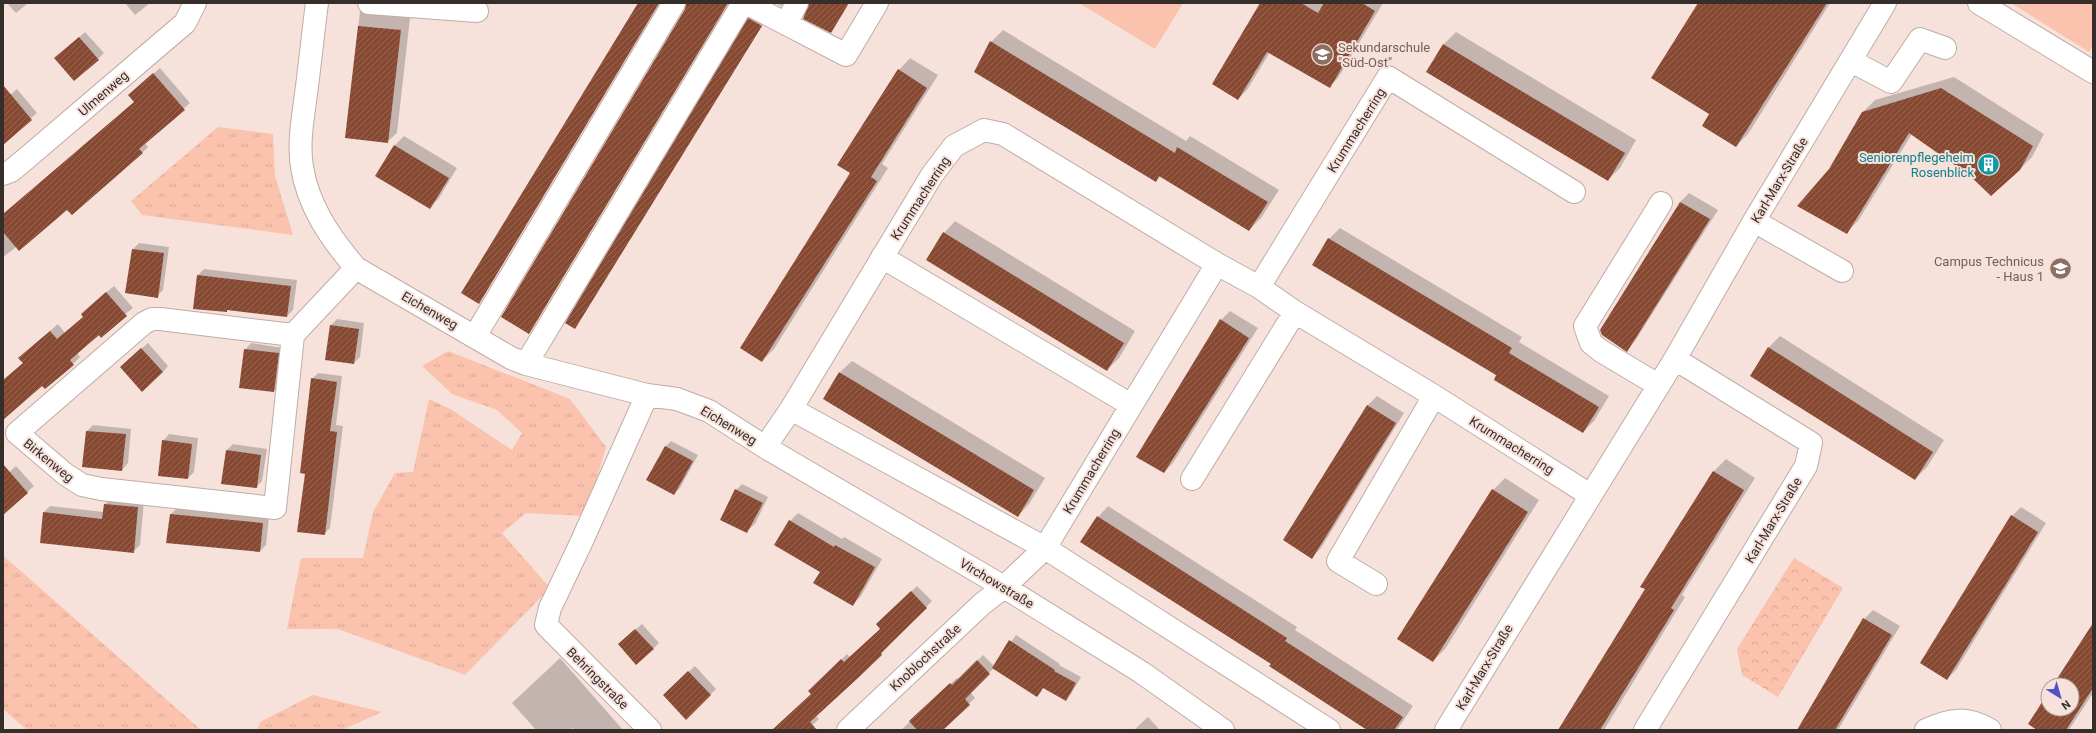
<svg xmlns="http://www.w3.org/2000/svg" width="2096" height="733" viewBox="0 0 2096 733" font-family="Roboto,sans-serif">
	<defs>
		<pattern id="grass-tufts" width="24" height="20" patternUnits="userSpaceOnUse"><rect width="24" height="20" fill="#fbc2ad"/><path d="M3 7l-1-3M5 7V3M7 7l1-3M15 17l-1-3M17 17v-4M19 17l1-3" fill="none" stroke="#d8a795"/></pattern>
		<pattern id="park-crowns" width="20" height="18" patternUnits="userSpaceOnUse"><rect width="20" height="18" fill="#fbc2ad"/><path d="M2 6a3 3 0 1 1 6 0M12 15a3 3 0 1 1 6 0" fill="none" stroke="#d8a795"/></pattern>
		<pattern id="building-hatch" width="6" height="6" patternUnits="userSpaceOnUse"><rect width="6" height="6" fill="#874932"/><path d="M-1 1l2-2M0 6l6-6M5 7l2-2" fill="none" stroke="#966755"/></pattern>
	</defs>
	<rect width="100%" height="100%" fill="#f6e2db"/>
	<path fill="url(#grass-tufts)" d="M218 127 273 134 275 176 293 235 142 215 131 201Z
		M448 351 570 399 606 447 586 516 526 513 502 533 550 588 465 675 338 629H287L301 558H363L373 512 395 473 413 472 429 399 452 410 512 450 522 433 497 410 452 394 422 366Z
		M3 556 14 565 201 730H27L3 709Z
		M313 695 382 712 342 730H257L260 722Z"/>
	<path fill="url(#park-crowns)" d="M1794 558 1843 588 1778 697 1742 675 1737 649Z"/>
	<path fill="#fbc2ad" d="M1079 3H1183L1155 49Z
		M2011 3H2093V45L2089 52Z"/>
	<path fill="#0003" d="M7 3H28L16 13Z
		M125 3H150L135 15Z
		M369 3 411 9 397 133 387 142 346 137 360 11Z
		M639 3H660L479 303Z
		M687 3H729L529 333 686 10Z
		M775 3H783L781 6Z
		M1261 3H1383L1338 78 1329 87 1270 52 1247 90 1238 99Z
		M1699 3H1830L1748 134 1736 146Z
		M752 16 764 22 575 328 749 19Z
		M1003 30 1186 141 1190 136 1279 190 1261 218 1249 230 1161 176 1156 181 991 42Z
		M85 32 104 53 98 59 62 52Z
		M1456 32 1636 140 1620 168 1608 180 1427 72 1444 44Z
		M910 58 938 75 882 164 888 168 774 349 762 361 899 70Z
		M160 68 190 103 145 143 148 147 142 153 3 257V215L135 102 129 95Z
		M1954 77 2044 134 2032 157 2020 169 1969 174 1912 134 1858 221 1846 233 1830 170 1863 112 1875 100Z
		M17 89 37 113 3 143V101Z
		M404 136 457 168 439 198 430 208 377 176 395 145Z
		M1689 193 1718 210 1635 341 1626 350 1680 202Z
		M955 221 1135 331 1119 358 1107 370 944 233Z
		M1340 228 1522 337 1519 342 1609 396 1594 421 1583 432 1497 375 1329 239Z
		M139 243 169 247 163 290 157 296 133 249Z
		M204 269 297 280 293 310 287 316 229 309 226 311 198 275Z
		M114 286 133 308 77 353 80 357 73 364 43 385 3 418V380L24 363 27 351 58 324 65 333 84 316 89 307Z
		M1230 311 1258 328 1173 463 1164 472 1221 320Z
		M337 319 364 323 360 357 354 363 331 325Z
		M1780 336 1944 440 1927 467 1915 479 1768 348Z
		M148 343 168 366 163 372 127 361Z
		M251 343 284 348 280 385 274 391 241 387 245 350Z
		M852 361 1045 478 1029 504 1018 516 840 372Z
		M318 373 342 376 336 425 343 426 330 528 324 534 306 473 312 379Z
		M1377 396 1404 413 1321 548 1312 557 1284 540 1368 405Z
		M93 425 131 429 128 463 122 470 87 431Z
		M169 434 198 438 194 472 188 478 163 441Z
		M671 441 698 455 680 488 674 494 665 447Z
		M233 444 267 449 262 481 256 487 227 450Z
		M1726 459 1755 478 1682 595 1685 597 1604 730H1560L1647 589 1642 587 1714 471Z
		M16 466 34 486 4 513 3 478Z
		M1505 478 1539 500 1445 649 1433 661 1493 490Z
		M742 484 768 497 755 524 748 530 736 490Z
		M111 498 144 501 140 545 134 551 41 542 44 512 50 506 104 512 105 504Z
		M1108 506 1297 627 1295 630 1413 706 1397 730H1369L1272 664 1098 517Z
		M2021 507 2046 523 1956 670 1947 679 2012 516Z
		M177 508 269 517 266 545 260 551 167 542 171 514Z
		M798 513 842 539 844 537 882 559 861 596 853 604 821 571 790 521Z
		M917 586 932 601 859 677 816 716 819 719 807 730H773L812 694 810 691 847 654 850 657 882 628 878 624Z
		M1873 610 1900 626 1838 730H1798L1864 619Z
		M642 624 659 643 653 649 626 638Z
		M2093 625V693L2069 730H2038L2048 695V709H2072V685H2054Z
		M1016 635 1060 664 1059 665 1081 677 1071 694 1066 700 1045 683 1040 691H1042L1037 696 994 668 970 692 975 698 941 730H901L957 678 959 680 983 655 994 666Z
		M560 658 623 730H575L573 728 571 730H536L512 703Z
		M695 666 716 689 686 719 670 689Z
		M1148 717 1160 730H1134Z"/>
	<path fill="url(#building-hatch)" d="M638 3H659L479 304 461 293Z
		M686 3H728L529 334 501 317 685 9Z
		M809 3H849L831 33 803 19Z
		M1260 3H1301L1318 13 1324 3H1362L1375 11 1330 88 1267 52 1238 100 1212 84Z
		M1698 3H1827L1736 147 1702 126 1709 114 1651 78Z
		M748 18 762 26 575 329 565 323Z
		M358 26 401 30 388 143 345 138Z
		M79 37 99 60 74 81 54 58Z
		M990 41 1175 153 1177 147 1268 202 1249 231 1159 176 1156 182 974 72Z
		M1443 44 1625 153 1608 181 1426 72Z
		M898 69 927 88 871 177 877 181 762 362 740 348 850 173 837 165Z
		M153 73 185 110 139 149 143 153 72 215 67 210 19 251 3 232V214L134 102 128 95Z
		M3 85 32 120 3 145Z
		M1941 88 2033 146 2020 170 1991 196 1969 175 1909 133 1847 234 1797 206 1829 169 1862 112Z
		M394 145 449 178 430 209 375 176Z
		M1680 202 1710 219 1627 352 1602 335 1600 330Z
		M943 232 1124 343 1107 371 926 260Z
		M1328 238 1512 348 1509 353 1599 407 1583 433 1494 380 1496 375 1312 265Z
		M132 249 164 253 158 298 125 293Z
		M197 275 291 286 287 317 227 310V312L193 309Z
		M106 292 127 316 101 338 99 335 70 360 74 365 45 389 42 386 3 420V380L23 363 18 358 50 331 57 339 83 317 81 314Z
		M1220 319 1249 338 1164 473 1136 457Z
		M330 325 359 329 354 364 325 360Z
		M1768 347 1933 452 1915 480 1750 376Z
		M141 348 163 372 142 392 120 367Z
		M244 349 279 353 274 392 239 388Z
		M839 372 1034 490 1018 517 823 399Z
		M311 378 337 382 330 431 337 432 325 535 297 532 305 474 300 473Z
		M1367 405 1396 423 1312 559 1283 540Z
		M86 431 126 434 122 471 82 467Z
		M162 440 192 444 188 479 158 476Z
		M665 446 693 461 674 495 646 480Z
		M226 450 261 455 257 488 221 484Z
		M3 464 28 493 3 515Z
		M1713 471 1744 490 1671 608 1674 610 1600 730H1558L1645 589 1640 587Z
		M735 489 763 503 747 533 720 520Z
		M1492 489 1528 512 1433 662 1397 639Z
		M104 504 138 507 134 553 40 543 43 512 102 519Z
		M170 514 263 523 260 552 166 543Z
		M2011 515 2038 532 1947 680 1920 663Z
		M1097 516 1287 638 1285 641 1403 717 1394 730H1367L1269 666 1271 664 1080 542Z
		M789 520 834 547 835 545 875 567 853 606 813 583 820 572 774 545Z
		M911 591 927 608 881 653 882 655 859 677 810 722 817 730H772L811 694 808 691 841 659 844 662 880 629 876 624Z
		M1863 618 1892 635 1835 730H1797Z
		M2093 623V688L2066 730H2037L2028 724 2048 693V709H2072V685H2053Z
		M635 629 654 649 636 665 618 644Z
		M1009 640 1055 670 1054 671 1076 683 1066 701 1043 688 1037 697 992 668Z
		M977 660 990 674 965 699 970 705 943 730H917L909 721 950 683 952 685Z
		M688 671 711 695 686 720 663 695Z"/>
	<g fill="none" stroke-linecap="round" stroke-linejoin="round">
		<defs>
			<path id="minor" d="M317 3C313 33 310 64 306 94 303 118 298 142 302 167 308 206 331 239 356 268L511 358 526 364 647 395 677 399 709 411 765 447 1004 587 1141 672 1223 730
				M369 3 477 11
				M746 3 846 55 877 3
				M1979 3 2093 72
				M786 24 797 3
				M1851 61 1891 82 1920 39 1945 48
				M3 174 11 171 22 162 185 23 195 3
				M1754 221 1842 271
				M882 257 1131 405
				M1259 287 1388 77 1574 192
				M293 335 275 508 101 489 82 485 65 474 17 433 144 323 152 319H160L293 335 356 268
				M475 336 674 3
				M526 364 743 3
				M1658 385 1601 351 1591 343 1585 326 1661 203
				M647 395 581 543 550 608 546 625 650 730
				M791 409 1045 548 1329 730
				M765 447 791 409 932 175 954 146 984 130 1003 134 1217 264 1259 287 1295 312 1434 396 1590 495
				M1192 479 1295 312
				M1376 584 1338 561 1434 396
				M848 730 982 604 1004 587 1045 548 1217 264
				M1446 730 1675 359 1754 221 1885 3
				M1645 730 1806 466 1811 443 1675 359
				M1926 730C1950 719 1967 716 1990 730"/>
		</defs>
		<use href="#minor" stroke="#bfaca6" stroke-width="24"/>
		<use href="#minor" stroke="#fff" stroke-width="22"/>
	</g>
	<defs>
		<symbol id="school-disc" viewBox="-11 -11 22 22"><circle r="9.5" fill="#8d6e63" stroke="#f6e2db"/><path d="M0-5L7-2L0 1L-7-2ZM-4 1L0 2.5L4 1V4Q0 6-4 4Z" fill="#fff"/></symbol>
		<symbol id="building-disc" viewBox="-11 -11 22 22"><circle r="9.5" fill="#0f9aa8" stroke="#f6e2db"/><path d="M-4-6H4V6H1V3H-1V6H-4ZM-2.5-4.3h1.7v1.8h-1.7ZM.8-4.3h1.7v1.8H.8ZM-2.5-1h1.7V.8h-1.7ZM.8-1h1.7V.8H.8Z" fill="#fff"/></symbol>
	</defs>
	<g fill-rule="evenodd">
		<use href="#school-disc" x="1310" y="42" width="25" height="25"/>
		<use href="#building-disc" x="1976" y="152" width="25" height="25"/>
		<use href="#school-disc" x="2048" y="256" width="25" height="25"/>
	</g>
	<g text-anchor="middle" stroke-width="4" stroke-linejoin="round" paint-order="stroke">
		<g font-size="13" fill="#785e54" stroke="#f6e2db" text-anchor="start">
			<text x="1338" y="52">Sekundarschule<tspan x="1338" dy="15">"Süd-Ost"</tspan></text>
			<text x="2044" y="266" text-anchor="end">Campus Technicus<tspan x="2044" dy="15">- Haus 1</tspan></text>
		</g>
		<g font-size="13" fill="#362e2b" stroke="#f6e2db">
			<text transform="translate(103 93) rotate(-41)" y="5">Ulmenweg</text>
			<text transform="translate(1356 130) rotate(-58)" y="5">Krummacherring</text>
			<text transform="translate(1779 180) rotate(-59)" y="5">Karl-Marx-Straße</text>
			<text transform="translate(920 198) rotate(-57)" y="5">Krummacherring</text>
			<text transform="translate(430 310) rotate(30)" y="5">Eichenweg</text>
			<text transform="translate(729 425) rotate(31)" y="5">Eichenweg</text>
			<text transform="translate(1512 445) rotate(32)" y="5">Krummacherring</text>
			<text transform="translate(49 460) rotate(39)" y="5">Birkenweg</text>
			<text transform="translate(1091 471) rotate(-59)" y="5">Krummacherring</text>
			<text transform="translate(1773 520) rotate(-59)" y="5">Karl-Marx-Straße</text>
			<text transform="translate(997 583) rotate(31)" y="5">Virchowstraße</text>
			<text transform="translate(925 657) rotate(-43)" y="5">Knoblochstraße</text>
			<text transform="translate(1484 667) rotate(-59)" y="5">Karl-Marx-Straße</text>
			<text transform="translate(598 678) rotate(45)" y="5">Behringstraße</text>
		</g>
		<g font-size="13" fill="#0d838f" stroke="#f6e2db" text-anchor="end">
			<text x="1974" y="162">Seniorenpflegeheim<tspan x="1974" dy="15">Rosenblick</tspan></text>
		</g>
	</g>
	<rect width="2096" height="733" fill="none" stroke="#362e2b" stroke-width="8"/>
	<g transform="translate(2060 697) rotate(143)"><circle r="19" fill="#f6e2db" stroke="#a99a95"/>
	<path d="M0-3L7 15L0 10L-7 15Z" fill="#5050c7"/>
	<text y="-6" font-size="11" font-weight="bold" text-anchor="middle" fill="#362e2b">N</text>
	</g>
</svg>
